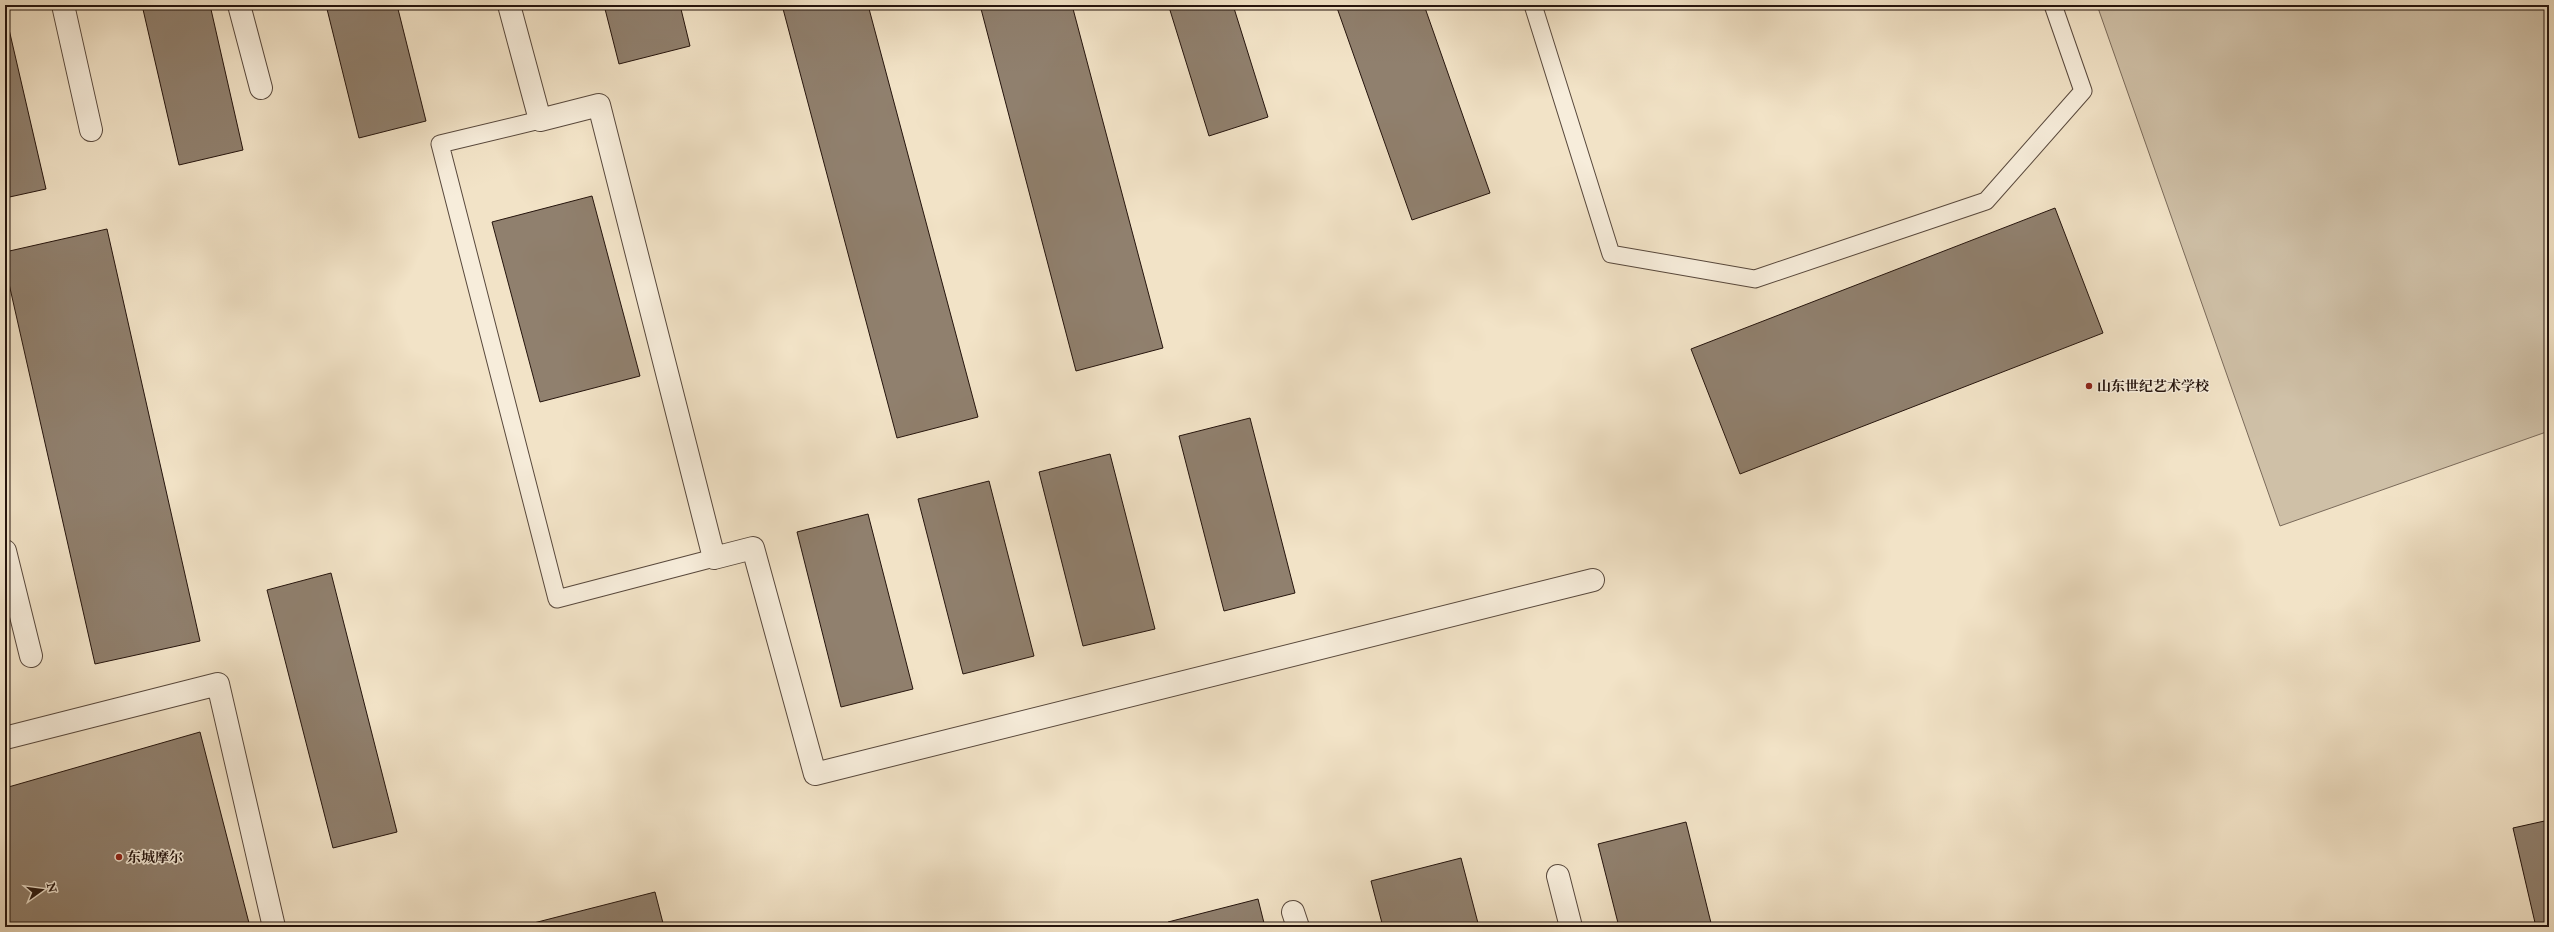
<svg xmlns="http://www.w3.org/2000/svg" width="2554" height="932" viewBox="0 0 2554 932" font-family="'IM FELL Double Pica','Noto Serif SC',serif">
	<rect width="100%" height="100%" fill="#f2e3c7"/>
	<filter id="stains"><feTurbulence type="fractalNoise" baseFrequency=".005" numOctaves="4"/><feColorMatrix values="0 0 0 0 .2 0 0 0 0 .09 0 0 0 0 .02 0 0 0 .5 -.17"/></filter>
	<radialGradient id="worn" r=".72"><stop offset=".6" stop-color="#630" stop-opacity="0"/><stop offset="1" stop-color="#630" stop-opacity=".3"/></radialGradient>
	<path fill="#cfc0a7" stroke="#7a6a5a" d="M2097 5H2549V431L2280 526Z"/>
	<path fill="#90806e" stroke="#25140d" d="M142 5H210L243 150 179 165Z
		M326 5H397L426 121 359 138Z
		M604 5H680L690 46 619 64Z
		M782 5H868L978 417 897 438Z
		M980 5H1072L1163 348 1076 371Z
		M1175 5H1233L1268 117 1209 136 1169 7Z
		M1336 5H1424L1490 193 1412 220Z
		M5 12 46 189 5 198Z
		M592 196 640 376 540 402 492 222Z
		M2055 208 2103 333 1740 474 1691 349Z
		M107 229 200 641 95 664 5 266V252Z
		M1250 418 1295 593 1224 611 1179 436Z
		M1110 454 1155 629 1083 646 1039 472Z
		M989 481 1034 656 963 674 918 499Z
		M868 514 913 689 841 707 797 532Z
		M331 573 397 832 333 848 267 590Z
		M200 732 250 927H5V788Z
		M2549 820V927H2536L2513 828Z
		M1686 822 1712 927H1619L1598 844Z
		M1461 858 1479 927H1383L1371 881Z
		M655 892 664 927H518Z
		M1258 899 1265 927H1169L1168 922Z"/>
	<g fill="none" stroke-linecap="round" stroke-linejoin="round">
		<defs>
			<path id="service" d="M1533 5 1611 254 1755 279 1986 201 2083 91 2053 5
				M540 120 440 144 557 599 714 558"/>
			<path id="minor" d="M63 5 91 130
				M239 5 261 88
				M509 5 540 120 599 105 714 558 753 548 815 774 1593 580
				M5 551 31 656
				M5 738 218 684 274 927
				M1558 876 1571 927
				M1293 912 1298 927"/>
		</defs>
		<use href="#service" stroke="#58483c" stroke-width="19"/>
		<use href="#minor" stroke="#58483c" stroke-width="24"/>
		<use href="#service" stroke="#f7eddb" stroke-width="17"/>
		<use href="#minor" stroke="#f7eddb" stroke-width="22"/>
	</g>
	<g fill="#8f2418" stroke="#f7eddb" stroke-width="1.5">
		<circle cx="2089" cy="386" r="4"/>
		<circle cx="119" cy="857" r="4"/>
	</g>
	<g text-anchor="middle" stroke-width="3" stroke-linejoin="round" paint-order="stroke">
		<g font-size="14" font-weight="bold" fill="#25140d" stroke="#f7eddb" text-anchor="start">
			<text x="2097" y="391">山东世纪艺术学校</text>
			<text x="127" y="862">东城摩尔</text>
		</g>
	</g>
	<rect width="2554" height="932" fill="none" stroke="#f2e3c7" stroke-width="20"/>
	<rect x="6" y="6" width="2542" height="920" fill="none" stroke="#25140d" stroke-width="2"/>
	<rect x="10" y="10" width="2534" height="912" fill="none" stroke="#25140d"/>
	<g transform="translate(42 890) rotate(76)" stroke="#f7eddb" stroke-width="3" paint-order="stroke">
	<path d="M0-3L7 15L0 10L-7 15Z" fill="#25140d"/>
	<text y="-6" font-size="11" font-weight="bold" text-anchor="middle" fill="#25140d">N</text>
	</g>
	<rect width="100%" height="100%" filter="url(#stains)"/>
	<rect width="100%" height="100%" fill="url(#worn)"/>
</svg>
